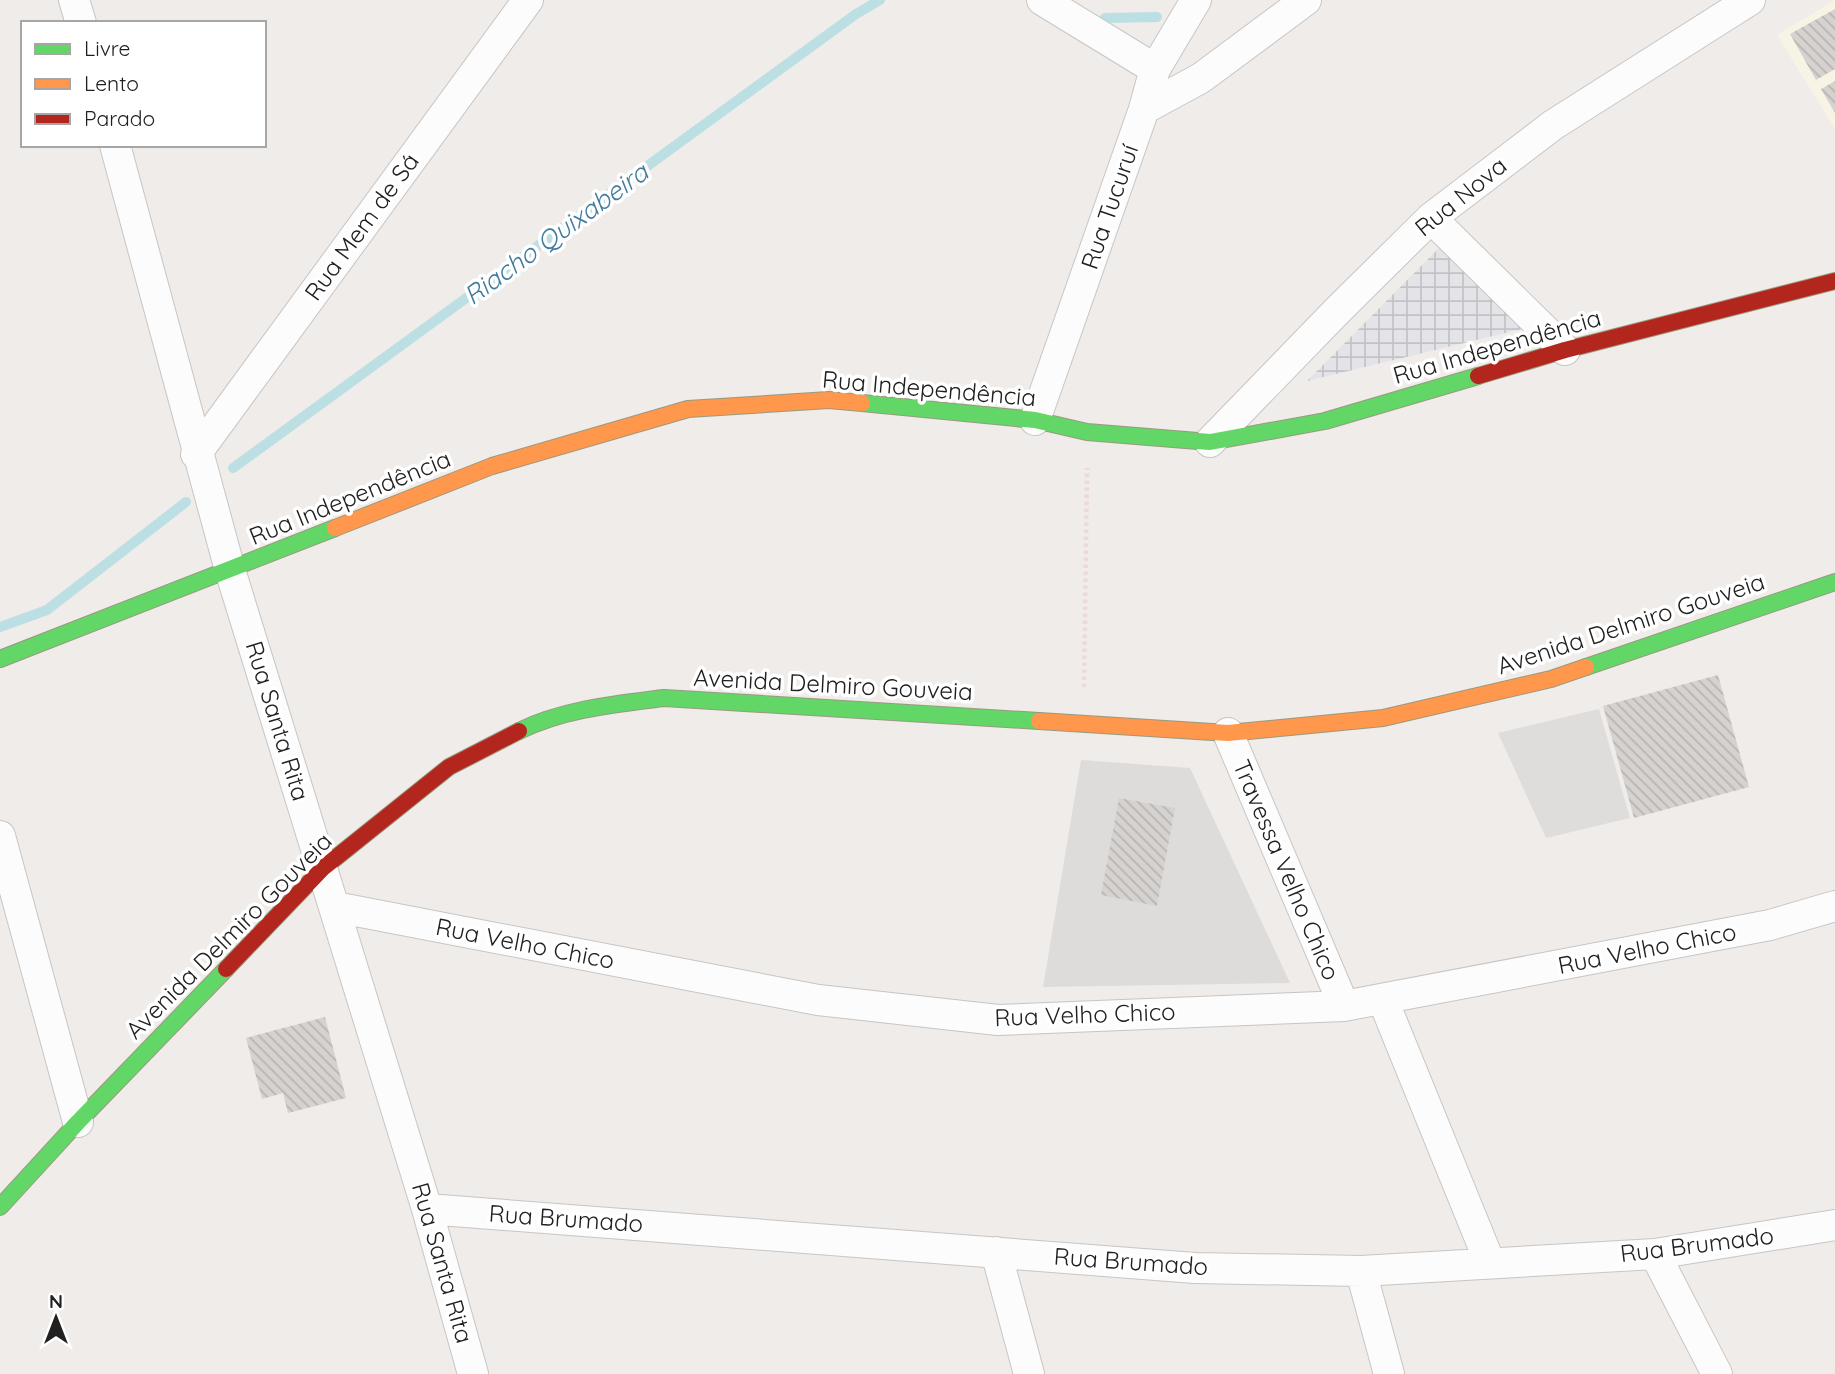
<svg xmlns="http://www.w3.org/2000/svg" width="1835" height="1374" viewBox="0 0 1835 1374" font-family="Quicksand,sans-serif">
	<defs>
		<pattern id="plaza-grid" width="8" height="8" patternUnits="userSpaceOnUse" patternTransform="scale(1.75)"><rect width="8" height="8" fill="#e4e3e8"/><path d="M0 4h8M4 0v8" fill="none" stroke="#c3c2c7"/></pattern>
		<pattern id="building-back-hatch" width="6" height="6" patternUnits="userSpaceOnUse" patternTransform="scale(1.75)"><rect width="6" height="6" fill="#d6d2d0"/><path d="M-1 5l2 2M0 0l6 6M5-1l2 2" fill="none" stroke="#b7b4b2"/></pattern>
	</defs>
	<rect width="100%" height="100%" fill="#efece9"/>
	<path fill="#f8f4e5" d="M1835 0V129L1777 35Z"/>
	<path fill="#dddcda" d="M1081 760 1190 768 1290 983 1043 987Z"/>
	<path fill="#dfdddc" d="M1599 709 1630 818 1546 838 1498 733Z"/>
	<path fill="url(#plaza-grid)" d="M1442 245 1522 329 1307 381Z"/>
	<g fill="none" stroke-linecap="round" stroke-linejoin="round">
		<path stroke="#bcdfe3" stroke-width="10" d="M1105 18 1157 17
			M233 468 856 14 880 0
			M0 627 47 610 186 502"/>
	</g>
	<path fill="url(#building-back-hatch)" d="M1835 9V69L1816 80 1790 34Z
		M1835 81V113L1821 89Z
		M1718 675 1749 787 1634 818 1603 706Z
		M1119 798 1175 808 1157 906 1101 895Z
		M325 1017 346 1098 288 1113 283 1093 262 1099 246 1038Z"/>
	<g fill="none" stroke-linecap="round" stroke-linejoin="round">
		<defs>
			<path id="street" d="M74 0 81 23
				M1042 0 1155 69
				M1144 109 1201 78 1306 0
				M115 145 230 570 427 1209 473 1374
				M1431 218 1565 350
				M1035 420 1144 109 1155 69 1196 0
				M1210 442 1337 311 1431 218 1553 125 1750 0
				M196 454 528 0
				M1228 733 1344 1006
				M0 836 78 1122
				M335 907 818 1000 998 1020 1344 1006 1770 925 1835 906
				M1383 1000 1490 1263
				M427 1209 1195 1268 1361 1271 1655 1254 1835 1225
				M996 1252 1029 1374
				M1655 1254 1717 1374
				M1361 1271 1389 1374"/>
			<path id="fast" d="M862 403 1035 420 1087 432 1210 442 1325 421 1478 376
				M0 659 335 528
				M1586 667 1835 582
				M519 731C563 709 616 704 664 698L1039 721
				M0 1207 78 1122 226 969"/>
			<path id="slow" d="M335 528 492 466 688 409 829 400 862 403
				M1039 721 1228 733 1383 718 1551 679 1586 667"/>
			<path id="jam" d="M1478 376 1565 350 1835 281
				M226 969 323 868 449 767 519 731"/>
		</defs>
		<use href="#street" stroke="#c7c6c5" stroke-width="32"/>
		<use href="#fast" stroke="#9a9980" stroke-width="18"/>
		<use href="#slow" stroke="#9a9980" stroke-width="18"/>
		<use href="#jam" stroke="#9a9980" stroke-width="18"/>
		<path stroke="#ecd9da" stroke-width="4.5" stroke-dasharray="3.5 3.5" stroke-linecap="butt" d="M1084 687 1087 468"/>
		<use href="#street" stroke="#fdfcfc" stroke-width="30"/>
		<use href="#fast" stroke="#63d668" stroke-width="16"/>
		<use href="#slow" stroke="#ff974d" stroke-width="16"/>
		<use href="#jam" stroke="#b3261e" stroke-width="16"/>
	</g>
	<g text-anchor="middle" stroke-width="7" stroke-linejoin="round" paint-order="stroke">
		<g font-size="24" fill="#202020" stroke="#fff">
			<text transform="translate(1461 197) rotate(-39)" y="8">Rua Nova</text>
			<text transform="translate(1110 207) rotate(-71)" y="8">Rua Tucuruí</text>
			<text transform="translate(362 227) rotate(-54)" y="8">Rua Mem de Sá</text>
			<text transform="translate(1497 347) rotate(-16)" y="8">Rua Independência</text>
			<text transform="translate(929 389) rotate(5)" y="8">Rua Independência</text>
			<text transform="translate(350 498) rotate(-22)" y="8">Rua Independência</text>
			<text transform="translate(1631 624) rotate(-18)" y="8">Avenida Delmiro Gouveia</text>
			<text transform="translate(833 685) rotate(3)" y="8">Avenida Delmiro Gouveia</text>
			<text transform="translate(277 721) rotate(73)" y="8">Rua Santa Rita</text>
			<text transform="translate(1286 870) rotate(67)" y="8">Travessa Velho Chico</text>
			<text transform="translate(229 936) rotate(-45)" y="8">Avenida Delmiro Gouveia</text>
			<text transform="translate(525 944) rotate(11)" y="8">Rua Velho Chico</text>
			<text transform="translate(1647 949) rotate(-11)" y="8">Rua Velho Chico</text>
			<text transform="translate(1085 1015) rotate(-2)" y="8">Rua Velho Chico</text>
			<text transform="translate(566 1219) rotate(4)" y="8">Rua Brumado</text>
			<text transform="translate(1697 1245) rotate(-7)" y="8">Rua Brumado</text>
			<text transform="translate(1131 1262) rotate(4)" y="8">Rua Brumado</text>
			<text transform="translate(442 1263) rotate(74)" y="8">Rua Santa Rita</text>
		</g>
		<g font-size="26" font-style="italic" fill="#407a9c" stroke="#fff">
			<text transform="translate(556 234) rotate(-36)" y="9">Riacho Quixabeira</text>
		</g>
	</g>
	<rect x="21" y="21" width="245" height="126" fill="#ffffff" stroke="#a6a6a6" stroke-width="2"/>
	<rect x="35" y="44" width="35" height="10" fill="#63d668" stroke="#a6a6a6" stroke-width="2"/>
	<text x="84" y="56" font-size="21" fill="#202020">Livre</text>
	<rect x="35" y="79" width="35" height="10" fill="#ff974d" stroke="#a6a6a6" stroke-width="2"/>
	<text x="84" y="91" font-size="21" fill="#202020">Lento</text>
	<rect x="35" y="114" width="35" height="10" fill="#b3261e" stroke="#a6a6a6" stroke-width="2"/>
	<text x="84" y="126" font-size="21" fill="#202020">Parado</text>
	<g transform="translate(56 1318)" stroke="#ffffff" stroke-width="5" paint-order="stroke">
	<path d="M0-5L12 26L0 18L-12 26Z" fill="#202020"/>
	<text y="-10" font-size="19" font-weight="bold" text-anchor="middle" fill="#202020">N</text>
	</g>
</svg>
